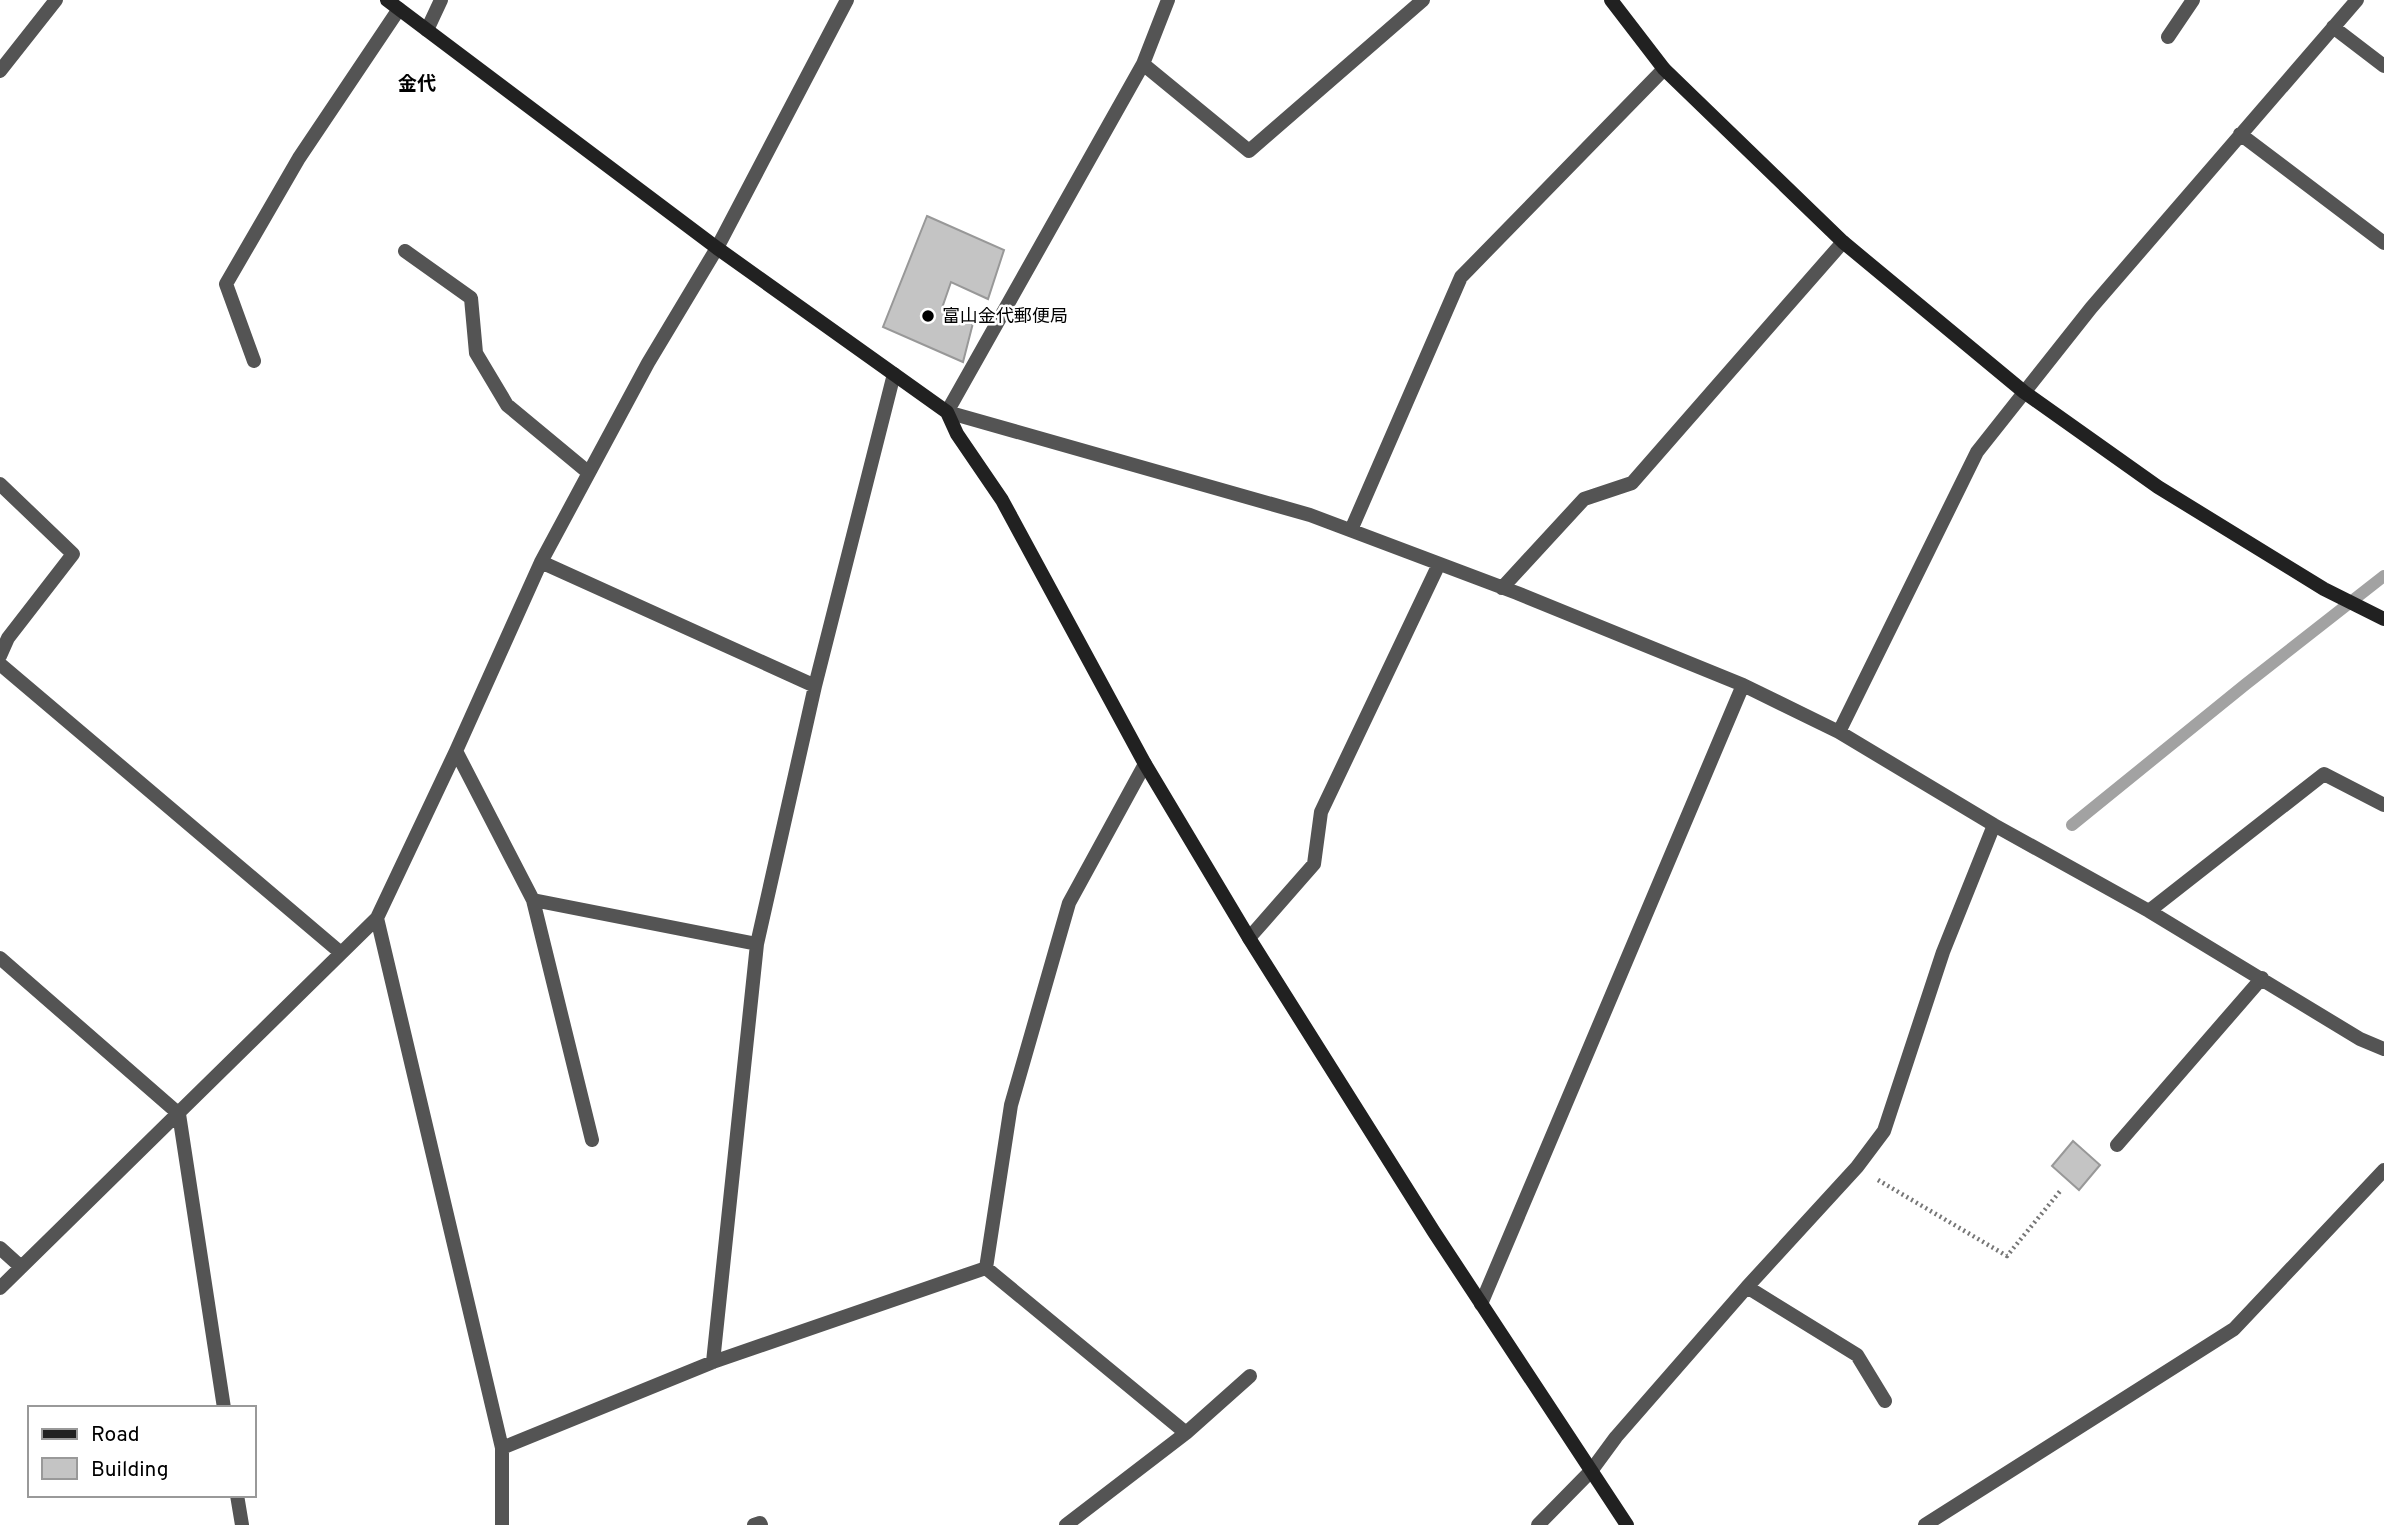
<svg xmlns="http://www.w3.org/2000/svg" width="2384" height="1525" viewBox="0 0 2384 1525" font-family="Overpass,'Noto Sans JP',sans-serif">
	<rect width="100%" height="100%" fill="#fff"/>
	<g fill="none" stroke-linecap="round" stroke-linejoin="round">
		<path stroke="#a2a2a2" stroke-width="12" d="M2072 825 2246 684 2384 576"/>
	</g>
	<path fill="#c4c4c4" stroke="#989898" stroke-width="2" d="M927 216 1004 250 988 299 951 282 942 308 973 323 963 362 883 327Z
		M2073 1141 2100 1165 2079 1190 2052 1166Z"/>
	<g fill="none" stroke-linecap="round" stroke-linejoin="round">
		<path stroke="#767676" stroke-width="4.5" stroke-dasharray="2 3.5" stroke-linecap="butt" d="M1878 1180 2007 1256 2061 1190"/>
		<path stroke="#545454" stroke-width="14" d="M1168 0 1143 64 947 412 1310 515 1517 593 1743 685 1839 732 1994 825 2149 911 2360 1039 2384 1049
			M2333 27 2384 66
			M427 30 441 0
			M2168 37 2193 0
			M1143 64 1249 151 1423 0
			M0 71 56 0
			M2240 134 2384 243
			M405 251 471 298 476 353 507 405 589 473
			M254 361 226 284 299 158 399 9
			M0 484 73 554 8 638 0 656
			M1351 530 1461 277 1664 69
			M541 562 815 686 757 944 713 1362
			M1502 588 1584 499 1632 483 1843 242
			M0 664 341 953
			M815 686 894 374
			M1839 732 1977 452 2091 308 2357 0
			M456 751 533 900 757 944
			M533 900 592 1140
			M2149 911 2324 774 2384 805
			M377 918 502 1448V1525
			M1249 938 1314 864 1321 812 1439 564
			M0 958 179 1114 224 1408
			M2117 1145 2262 978
			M0 1248 21 1267
			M986 1268 1186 1433 1250 1376
			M1747 1287 1857 1355 1885 1401
			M0 1288 377 918 456 751 541 562 648 363 717 248 847 0
			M1481 1304 1743 685
			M502 1448 713 1362 986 1268 1011 1105 1069 903 1145 764
			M237 1495 242 1525
			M754 1525 760 1523 761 1525
			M1066 1525 1186 1433
			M1538 1525 1591 1471 1616 1437 1747 1287 1857 1167 1884 1131 1943 952 1994 825
			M1925 1525 2234 1329 2384 1170"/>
		<path stroke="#212121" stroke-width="14" d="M387 0 717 248 947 412 957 434 1002 500 1145 764 1249 938 1434 1232 1627 1525
			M1611 0 1664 69 1843 242 2024 392 2158 487 2324 589 2384 619"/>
	</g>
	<circle fill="#000" stroke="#fff" stroke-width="2.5" cx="928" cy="316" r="7"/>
	<g text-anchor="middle" stroke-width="5" stroke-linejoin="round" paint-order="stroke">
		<g font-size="18" fill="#000" stroke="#fff" text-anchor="start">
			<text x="942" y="322">富山金代郵便局</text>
		</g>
		<g font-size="19" font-weight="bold" fill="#000" stroke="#fff">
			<text x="417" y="90">金代</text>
		</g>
	</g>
	<rect x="28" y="1406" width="228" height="91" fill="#ffffff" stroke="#999999" stroke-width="2"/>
	<rect x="42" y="1429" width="35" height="10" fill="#212121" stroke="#999999" stroke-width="2"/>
	<text x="91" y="1441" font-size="21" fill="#000000">Road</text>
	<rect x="42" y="1458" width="35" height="21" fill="#c4c4c4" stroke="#999999" stroke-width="2"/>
	<text x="91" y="1476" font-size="21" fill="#000000">Building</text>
</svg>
